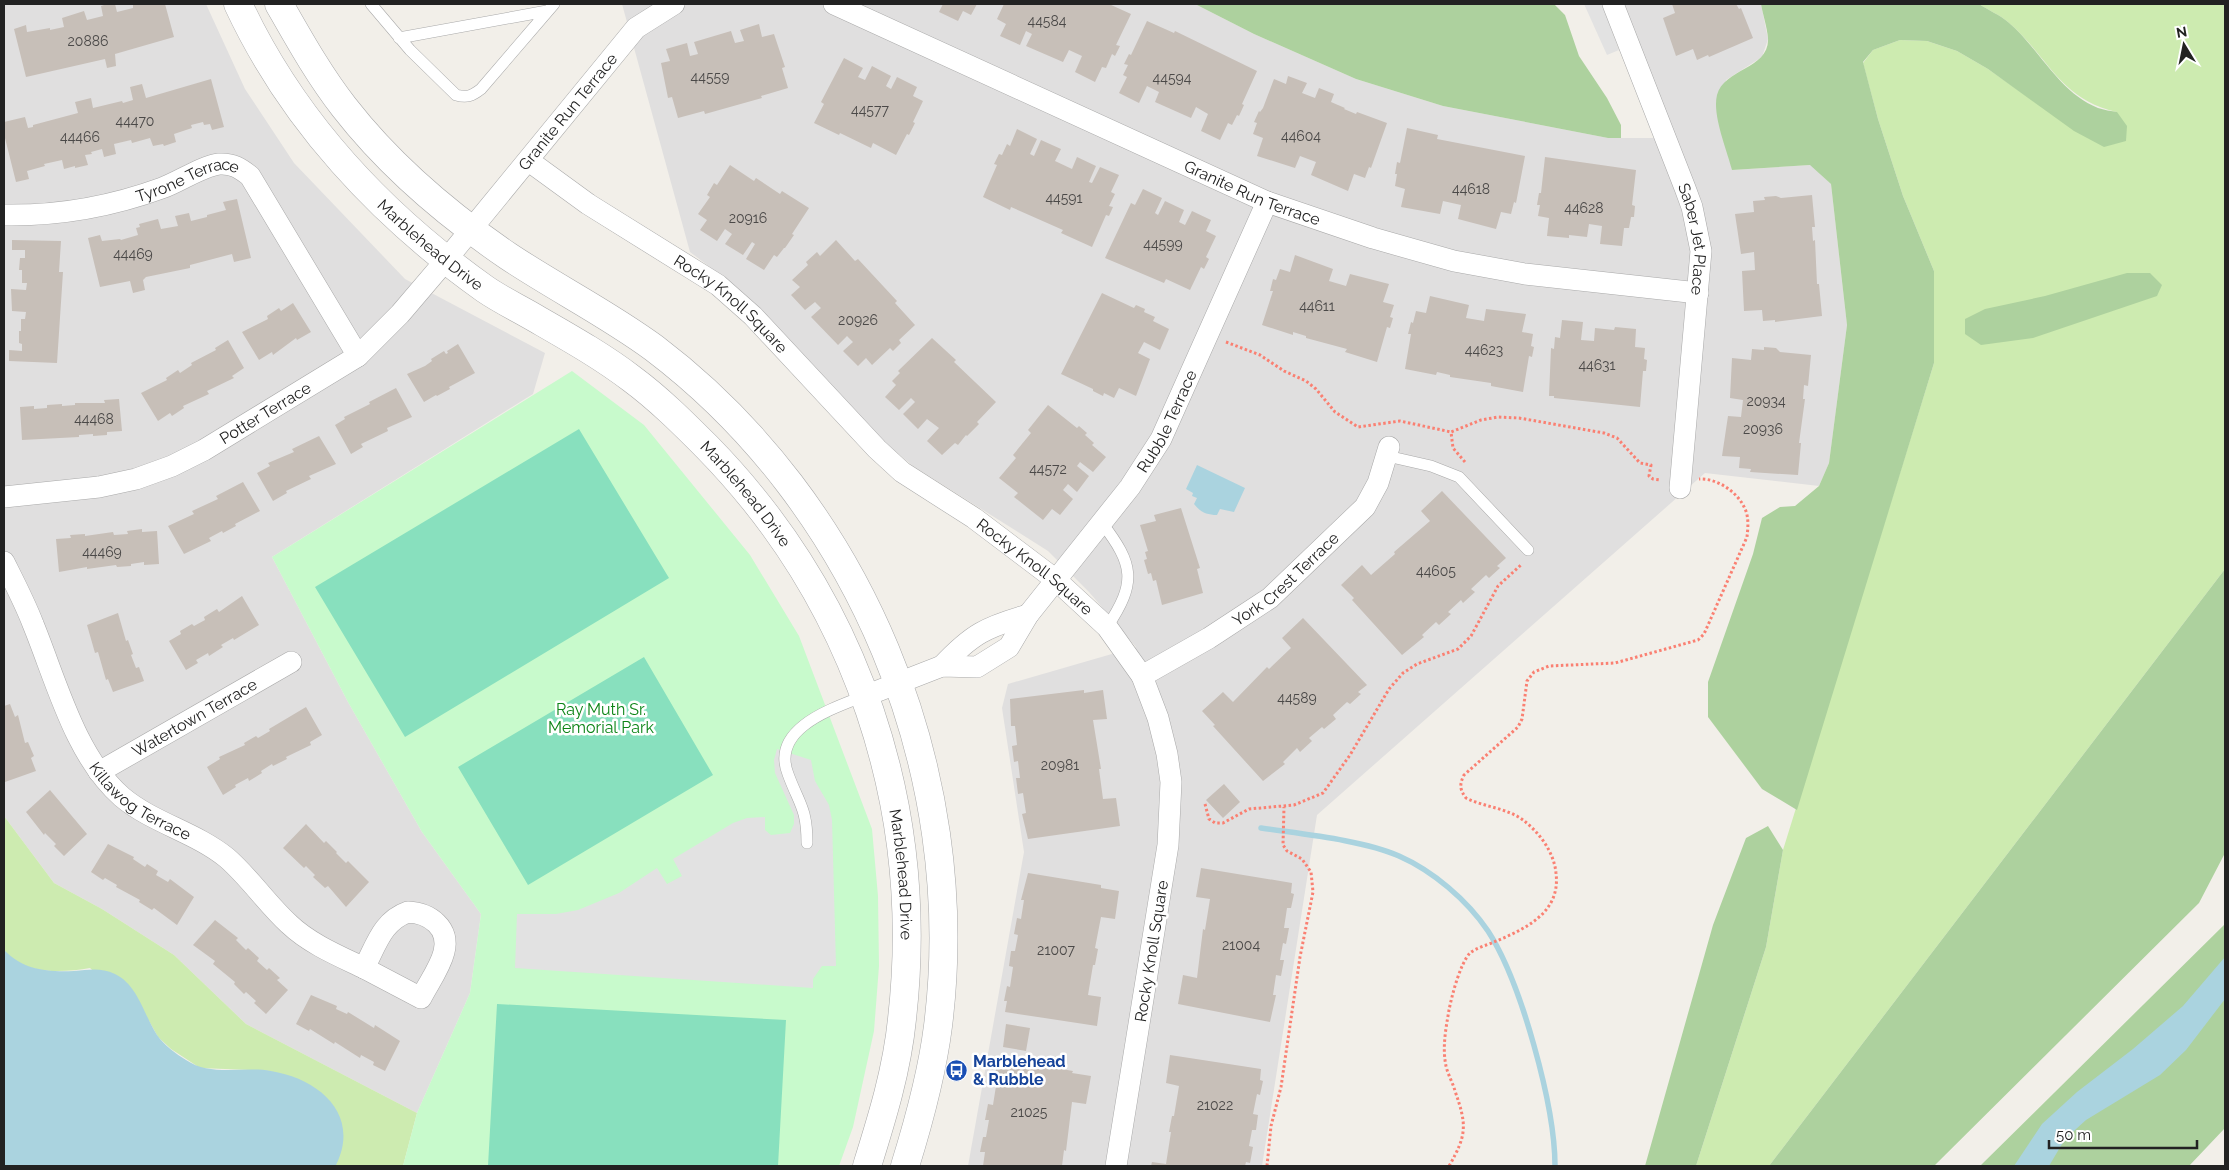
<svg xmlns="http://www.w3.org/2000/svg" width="2229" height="1170" viewBox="0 0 2229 1170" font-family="Raleway,sans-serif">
	<rect width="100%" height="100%" fill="#f2efe9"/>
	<path fill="#e0dfdf" d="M4 4H206L245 89 294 163 405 279 545 353 533 394 272 557 348 702 422 832 481 914 470 993 417 1113 246 1024 174 955 102 909 54 883 4 816Z
		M622 4H1195L1254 34 1356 79 1443 106 1608 138H1676L1624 4H1761L1768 39 1762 57 1726 80 1732 170 1811 165 1831 184 1847 325 1829 463 1819 486 1705 473 1317 815 1262 1166H968L1024 852 1002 708 1008 684 1136 647 1089 592 1048 551 913 466 877 436 771 321 735 286 690 252Z"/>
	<path fill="#cdebb0" d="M1979 4H2225V569L1769 1166H1696L1766 947 1783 850 1934 363V271L1903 196 1878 119 1863 63 1873 50 1900 40 1927 41 1957 51 1988 69 2042 107 2117 112C2059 99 2049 57 2008 22 2000 15 1988 10 1979 4Z
		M4 816 54 883 102 909 174 955 246 1024 417 1113 403 1166H335L336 1165 271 1071 200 1068 171 1049 158 1037 149 1021 90 968C67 972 35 974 15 961 11 959 7 954 4 950Z"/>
	<path fill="#add19e" d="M1195 4H1463C1493 6 1523 4 1554 4L1565 15 1579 56 1607 98 1621 125V138H1608L1443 106 1356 79 1254 34Z
		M1761 4H1979C1988 10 2000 15 2008 22 2040 49 2058 92 2098 108 2104 110 2111 111 2117 112L2127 126 2126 141 2104 147 2074 131 1988 69 1957 51 1927 41 1900 40 1873 50 1863 62 1878 119 1903 196 1934 271V363L1797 810 1762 789 1708 717V682L1753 554 1762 518 1780 507 1795 506 1819 486 1829 463 1847 325 1831 184 1810 165 1732 170C1727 150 1712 115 1717 95 1724 68 1770 69 1768 38 1767 27 1763 15 1761 4Z
		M2127 273H2150L2162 285 2157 296 2033 338 1981 345 1965 334V319L1985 309 2045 296Z
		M2225 569V853L2199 903 1934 1166H1769Z
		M1768 826 1783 850 1766 947 1696 1166H1645L1713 925 1746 838Z
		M2225 924V1128L2189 1166H1980Z"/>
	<path fill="#c8facc" d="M572 371 644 425 750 555 799 636 872 829 878 896 879 966 874 1031 853 1127 839 1166H403L417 1113 470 993 481 914 422 832 348 702 272 557Z"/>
	<path fill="#88e0be" d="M579 429 669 578 405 737 315 587Z
		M644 657 713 775 528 885 458 767Z
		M497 1004 786 1020 778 1166H488Z"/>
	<path fill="#e2e2e2" d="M1584 4H1602L1619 50 1607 55Z
		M777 749 811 760 815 781 829 805 832 820 836 966H822L813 979V988L515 968 517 914H556L578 910 619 893 657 868 667 884 682 876 673 859 733 823 747 818 765 817V830L771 835 790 833 794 824V815L775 773 774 760Z"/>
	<path fill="#aad3df" d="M1197 465 1245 488 1234 512 1220 509 1217 515C1207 515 1200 512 1194 504L1197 498 1192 496 1193 493 1186 489Z
		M4 950C24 970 46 972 74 971 89 970 100 967 115 974 138 985 144 1015 157 1035 164 1045 176 1054 186 1060 211 1077 243 1066 271 1071 319 1079 361 1114 336 1165L4 1166Z
		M2225 957V999L2186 1050 2160 1075 2086 1120 2065 1139 2049 1166H2014L2042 1124 2077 1092 2133 1049 2183 1006Z"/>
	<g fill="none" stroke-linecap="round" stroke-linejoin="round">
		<path stroke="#aad3df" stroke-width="5.5" d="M1261 828C1301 834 1363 840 1399 856 1433 871 1467 900 1488 931 1521 982 1555 1106 1555 1166"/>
	</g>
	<path fill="#c7bfb8" d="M107 4H115L117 12 133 8V5L138 4H165L174 37 115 54 116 66 107 68 105 59 26 77 14 29 26 25 27 32 50 28V30L64 27 62 18 84 11 87 20 103 16 101 6Z
		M943 4H977L971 15 963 11 958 21 939 12Z
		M1004 4H1109L1131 14 1116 45 1120 46 1115 56 1112 54 1106 68 1102 67 1095 82 1075 72 1082 56 1069 50 1063 62 1026 46 1032 34 1026 31 1020 45 1000 36 1006 24 997 19Z
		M1672 4H1736L1739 9 1741 8 1753 38 1709 57 1708 55 1697 60 1693 49 1676 56 1663 18 1675 13Z
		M1147 21 1174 33 1175 31 1257 71 1242 104 1244 105 1239 116 1237 115 1232 125 1228 123 1220 140 1201 131 1208 114 1196 107 1191 118 1155 102 1159 92 1147 86 1139 103 1119 93 1127 77 1123 75 1128 65 1124 64 1129 54 1131 55Z
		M759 24 762 37 774 34 785 67 782 68 788 88 761 96 762 98 705 114 704 111 678 118 672 97 668 98 661 63 670 61 666 49 687 43 690 56 698 54 694 42 731 31 735 43 744 41 740 30Z
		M844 58 863 68 858 77 865 80 872 66 891 76 886 86 891 89 897 77 917 87 913 96 923 101 913 122 915 123 909 135 907 134 896 155 873 143 871 148 840 133 839 135 814 123 824 104 821 102Z
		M1288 76 1307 83 1302 93 1315 98 1319 88 1334 94 1331 102 1345 108 1344 109 1356 114 1357 112 1387 123 1371 168 1369 167 1365 178 1354 174 1348 191 1311 175 1316 162 1300 156 1295 168 1257 156 1263 138 1253 134 1257 123 1254 122 1259 111 1260 112 1263 108 1274 79 1286 84Z
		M211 79 224 127 212 130 210 124 204 125 203 122 191 125 192 128 174 134 176 142 164 146 163 144 153 146 150 138 132 143 131 140 114 144 116 154 104 157 102 149 91 152 92 154 85 155 88 165 75 168V166L64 169 62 160 44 164 45 166 27 171 29 179 16 182 4 134V122L25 117 28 128 33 127V125L78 113 75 102 91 98 93 108 122 101 123 103 133 100 130 87 142 84 146 98Z
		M1407 128 1438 135 1437 139 1525 156 1516 203 1514 202 1511 214 1501 212 1496 229 1458 219 1461 205 1443 201 1440 214 1401 207 1405 189 1395 186 1397 174H1395L1397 162 1400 163Z
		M1017 129 1037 139 1030 154 1034 156 1041 140 1061 149 1055 161 1072 169 1077 157 1096 166 1089 182 1092 183 1100 167 1119 175 1111 192 1115 194 1109 206 1113 207 1109 216 1106 215 1092 247 1061 233 1063 230 1011 207 1010 210 983 197 997 165 994 164 999 154 1002 155 1007 144 1010 146Z
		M1545 157 1636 170 1632 205 1635 206 1634 217H1631L1629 228H1624L1622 246 1600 244 1602 226 1589 224 1587 237 1569 235V238L1547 236 1549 218 1538 216 1540 205H1537L1539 193H1541Z
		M730 165 754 181 756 178 780 194 782 191 809 208 792 234 794 235 785 248H784L777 257 774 255 764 270 746 259 755 244 752 242 743 255 725 244 732 234 725 229 717 241 700 230 707 220 698 214 710 197 707 195 714 183 717 185Z
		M1143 189 1162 198 1155 213 1158 215 1165 201 1184 210 1179 222 1185 225 1192 211 1211 220 1206 231 1216 236 1206 257 1209 259 1204 269 1201 267 1190 290 1166 279 1164 283 1105 258 1131 203 1135 205Z
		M1812 195 1815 227H1812L1813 241 1815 240 1817 284H1819L1822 316 1775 322V320L1763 321 1762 310 1744 311 1742 271 1755 270 1754 252 1741 254 1735 214 1754 212 1753 201 1765 200 1764 197 1776 196 1781 198Z
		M237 199 251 258 234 262 232 254 190 265V268L146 277 143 280 145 290 133 293 130 281 100 287 88 238 100 235 102 241 120 239 121 240 138 235 136 228 140 227 139 224 158 219 161 229 178 226 175 216 189 213 191 221 207 217V215L226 210 223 202Z
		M12 240 61 241 59 272H63L57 363 9 361V350L22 351V344L19 343V331H21V319H25L26 312 12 311 11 289 26 290 27 283H22V270H19L20 258H25V250H12Z
		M836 240 855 261 858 259 897 301 895 303 915 325 899 340 901 343 893 351 890 348 872 365 866 358 858 366 843 351 853 342 847 336 838 345 811 317 821 308 815 302 805 310 791 295 800 287 792 280 808 265 806 262 817 252 820 256Z
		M1295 255 1333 269 1329 281 1346 286 1350 274 1389 284 1383 302 1394 305 1390 317 1393 318 1390 328 1387 327 1377 362 1345 352 1347 349 1306 338V336L1293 332V335L1262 325 1273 291H1270L1273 279 1276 280 1280 269 1290 272Z
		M1102 293 1134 308 1136 305 1145 309 1144 312 1155 317 1153 321 1169 329 1160 350 1144 342 1138 353 1150 359 1136 396 1119 388 1114 398 1104 393 1103 396 1093 391V389L1061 374Z
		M1430 296 1469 305 1466 318 1484 321 1486 309 1526 314 1522 332 1533 334 1531 346 1534 347 1532 357 1529 356 1523 392 1491 386V383L1450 377V375L1437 372 1436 375 1405 369 1411 334H1408L1411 322 1413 323 1416 311 1426 313Z
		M293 303 311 332 297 340 296 338 273 355 272 352 259 360 242 332 268 319 267 316 279 308 281 311Z
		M1562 320 1583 322 1581 340 1594 341 1595 328 1614 330 1615 327 1636 329 1635 347 1645 348 1644 359 1647 360 1646 371H1643L1640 407 1554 398V396H1549L1551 348 1554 349 1555 337 1560 338Z
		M932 338 956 360 954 362 996 402 977 422 979 424 967 436 966 435 958 445 955 443 942 455 927 441 939 428 927 419 918 429 903 414 915 402 911 398 899 410 885 397 896 385 892 381 900 373 898 371Z
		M228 340 244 368 232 376 234 378 207 391 209 394 183 406 184 408 172 416 170 413 158 421 141 393 167 380 166 378 178 370 180 373 192 365 191 363 216 350 215 348Z
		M458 344 475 373 449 387 450 389 437 396 436 395 424 402 407 374 425 366 432 361 431 359 444 351 446 354 448 353 447 351Z
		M1764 347 1776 348 1780 352 1811 355 1808 386 1804 385 1803 399H1805L1799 443H1801L1798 475 1750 472 1751 469 1739 468 1740 457 1722 456 1728 416 1741 417 1743 400 1730 398 1732 358 1751 360 1752 349 1764 350Z
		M396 388 412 417 387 428 388 431 361 444 363 447 351 454 335 425 345 419 344 417 370 404 369 402Z
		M119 399 122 431 107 432V435L93 436V434L79 435V437L22 440 20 407 34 406V409L47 408V405L62 404V406L75 405V403H105L104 400Z
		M1048 405 1077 428 1079 426 1087 433 1085 435 1094 443 1092 445 1106 457 1093 472 1080 462 1077 466 1089 476 1077 492 1068 484 1063 490 1073 499 1060 515 1052 509 1043 520 1014 497 1018 493 999 478 1016 458 1013 455 1031 433 1028 430Z
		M319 436 336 464 309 476 311 479 286 491 287 493 273 501 257 473 270 466 268 463 294 452 292 449Z
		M243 482 260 511 235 524 236 526 223 533 222 531 209 538 211 541 184 554 168 526 194 514 192 511 218 499 216 496Z
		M1442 491 1506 558 1497 566 1500 568 1489 578 1486 575 1471 589 1475 592 1463 603 1461 600 1448 612 1451 614 1439 625 1436 622 1422 635 1424 637 1402 655 1352 600 1354 598 1341 585 1362 565 1371 575 1395 554 1394 552 1430 521 1421 511Z
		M1181 508 1200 568 1197 569 1203 593 1162 605 1156 580 1153 581 1151 573 1148 574 1144 560 1147 559 1145 552 1148 551 1140 525 1156 521 1154 515Z
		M142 529V532L157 531 159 564 144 565V562L131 564V566L117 567 116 565 87 569V567L59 572 56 539 71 538 70 535 85 534V536L113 532 114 535 128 534 127 531Z
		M242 596 259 625 234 640 233 638 221 645 223 647 209 656 208 653 196 660 198 663 186 670 169 641 181 634 180 631 192 624 194 626 205 620 204 617 217 609 219 612Z
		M118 613 126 641 128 640 133 654 131 655 136 668 139 667 144 681 113 692 108 679 106 680 98 652 95 653 87 625Z
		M1303 618 1367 685 1358 692 1361 694 1350 704 1347 702 1333 715 1336 719 1324 729 1322 727 1309 738 1312 741 1300 752 1297 748 1283 762 1285 764 1263 781 1213 726 1215 725 1202 711 1223 692 1233 702 1267 667 1269 669 1291 648 1282 638Z
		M1084 690V693L1103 690 1107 719 1093 720 1101 769H1099L1103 799 1116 798 1120 826 1028 839 1022 814 1026 813 1023 793 1018 794 1016 778H1020L1018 761 1014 762 1012 746 1017 745 1015 726H1011L1010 699Z
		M10 704 15 717 18 715 25 743 28 742 34 756 31 758 36 771 5 782 4 706Z
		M306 707 322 735 310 742 311 745 286 757 287 759 273 766 272 764 261 771 262 773 249 781 248 778 235 785 236 787 223 795 207 767 220 759 219 757 245 745 244 743 256 736 258 738 270 731 269 729Z
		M1224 784 1240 802 1223 818 1206 800Z
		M50 790 87 834 64 856 54 846 56 844 45 833 44 835 26 812Z
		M306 824 324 843 326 841 337 852 336 853 346 863 348 861 369 882 346 907 328 886 325 888 313 877 315 875 306 866 304 868 283 848Z
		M108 844 134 857 133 859 145 867 147 864 158 871 156 875 168 882 170 879 194 897 177 925 154 908 152 910 139 902 140 900 116 887 117 885 105 878 103 880 91 872Z
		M1201 868 1292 883 1291 893 1294 894 1291 908H1287L1284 928H1289L1286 944 1283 943 1280 960H1284L1281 976 1276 975 1273 995H1276L1270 1022 1178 1004 1183 975 1197 978 1203 929 1205 930 1210 899 1196 897Z
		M1028 873 1101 885V888L1119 891 1115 919 1101 917 1095 948 1098 949 1095 965H1093L1088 995 1101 997 1097 1026 1005 1012 1007 1001H1004L1007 986 1010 987 1013 967 1009 966 1011 951H1015L1018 935 1014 934 1017 918 1021 919 1024 900H1021Z
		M215 920 238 938 236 940 246 950 248 948 259 958 257 961 267 970 269 968 280 978 277 980 288 990 266 1014 254 1003 256 1001 246 992 244 994 234 984 235 982 213 964 215 961 193 945Z
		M311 995 337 1006 336 1009 347 1014 348 1012 374 1028 375 1025 400 1041 385 1071 373 1065 374 1062 361 1055 360 1058 335 1042 334 1044 310 1029 309 1031 296 1024Z
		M1006 1024 1030 1028 1026 1051 1003 1047Z
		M1170 1055 1261 1069 1260 1080 1263 1081 1260 1095 1257 1094 1253 1114 1258 1115 1256 1130H1252L1249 1146 1253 1147 1250 1163 1246 1162 1245 1166H1151L1152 1162 1166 1164 1171 1132H1169L1172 1116H1174L1179 1086 1166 1083Z
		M999 1058 1073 1071 1072 1073 1091 1076 1086 1104 1072 1102 1066 1151 1064 1150 1062 1166H983L985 1152H980L983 1137H986L989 1120H985L988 1104 993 1105 996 1086 992 1085Z"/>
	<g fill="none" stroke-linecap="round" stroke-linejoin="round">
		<defs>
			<path id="service" d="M371 4 410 50 456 95C467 98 472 96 481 89L554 4
				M399 38 547 11
				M1387 456 1431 466 1459 477 1528 550
				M1102 523C1134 565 1137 582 1107 627
				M807 843C807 808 799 804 788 774 770 728 834 708 864 696"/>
			<g id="minor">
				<path id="s1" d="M834 4 1267 202 1373 238 1454 261 1525 274 1698 293"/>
				<path id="s2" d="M1613 4 1685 188 1692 207 1701 251 1680 488"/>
				<path id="s3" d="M529 161 588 204 718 285 753 316 877 449 902 472 974 518 1056 580 1107 627 1142 676 1158 718 1167 754 1171 782 1168 845 1116 1166"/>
				<path id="s4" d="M4 215C59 216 110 207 162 188 179 182 202 166 219 164 232 163 240 168 250 176L358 356"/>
				<path id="s5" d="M4 497 99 487 136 479 172 466 204 450 358 356 400 314 446 260 636 28 674 4"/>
				<path id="s6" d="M4 562C14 582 25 603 33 624 56 680 75 756 122 797 153 823 195 832 227 858 250 878 267 904 289 924 310 944 339 956 364 968"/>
				<path d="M942 666C972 634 986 627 1028 615"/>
				<path id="s7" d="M1142 676 1209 638 1270 598 1365 507 1378 483 1389 447"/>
				<path id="s8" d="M865 696 942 666 977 667 1009 647 1028 615 1130 487 1161 439 1267 202"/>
				<path id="s9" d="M99 772 291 662"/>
				<path d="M408 912C430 913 450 928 444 952 440 968 428 984 421 998L364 968C376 946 382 921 408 912Z"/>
			</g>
			<g id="tertiary">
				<path id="s10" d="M238 4C292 120 381 215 485 289 501 300 518 308 535 318 568 337 602 356 632 379 659 399 683 423 707 447 857 600 926 807 902 1019 897 1070 882 1118 867 1166"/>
				<path d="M279 4C299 39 319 75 344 107 389 165 448 215 508 256 556 288 608 314 654 348 860 504 970 771 938 1026 932 1074 919 1121 905 1166"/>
			</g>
		</defs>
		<use href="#service" stroke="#a9a9a9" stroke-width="12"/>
		<use href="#minor" stroke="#a9a9a9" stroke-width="22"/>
		<use href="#tertiary" stroke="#a9a9a9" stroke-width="29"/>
		<path stroke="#fa8072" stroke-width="3" stroke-dasharray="2.5 2.5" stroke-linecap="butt" d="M1226 342 1260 355 1284 371 1306 381 1316 389 1335 412 1358 427 1400 421 1451 432
			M1465 462 1453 448 1451 432 1481 420 1498 417 1519 418 1604 433 1617 438 1640 463 1651 465 1649 476 1653 479 1661 480
			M1205 804 1209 819 1215 823H1223L1249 809 1294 805 1323 793 1350 755 1389 689 1403 673 1417 664 1458 649 1471 636 1498 586 1522 564
			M1267 1166 1271 1126 1281 1087 1300 957 1313 892 1311 872 1302 859 1287 851 1283 845 1284 807
			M1449 1166C1467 1135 1467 1125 1455 1091 1453 1083 1448 1075 1446 1066 1442 1047 1446 1028 1449 1010 1452 995 1460 964 1470 953 1476 948 1487 945 1494 942 1525 929 1561 913 1556 873 1554 852 1539 832 1523 820 1507 808 1484 807 1466 798 1460 790 1459 785 1464 775L1518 727 1522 719 1527 681 1534 672 1549 666 1615 663 1698 640 1704 634 1747 537C1748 528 1749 517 1745 509 1738 492 1717 478 1699 479"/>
		<use href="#service" stroke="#fff" stroke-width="11"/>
		<use href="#minor" stroke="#fff" stroke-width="21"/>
		<use href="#tertiary" stroke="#fff" stroke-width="28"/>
	</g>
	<defs>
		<symbol id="bus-disc" viewBox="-11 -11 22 22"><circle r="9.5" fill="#1a4fb4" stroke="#fff"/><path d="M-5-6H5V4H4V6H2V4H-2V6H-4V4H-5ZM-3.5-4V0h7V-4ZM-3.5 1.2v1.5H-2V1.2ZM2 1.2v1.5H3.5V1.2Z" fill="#fff"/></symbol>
	</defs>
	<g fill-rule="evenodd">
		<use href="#bus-disc" x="944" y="1058" width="25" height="25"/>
	</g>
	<g text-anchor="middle" stroke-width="5" stroke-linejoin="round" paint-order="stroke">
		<g font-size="14" fill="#4b4948">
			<text x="1047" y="26">44584</text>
			<text x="88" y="46">20886</text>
			<text x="710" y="82">44559</text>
			<text x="1172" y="83">44594</text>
			<text x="870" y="115">44577</text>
			<text x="135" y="126">44470</text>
			<text x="1301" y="141">44604</text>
			<text x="80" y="142">44466</text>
			<text x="1471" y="194">44618</text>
			<text x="1064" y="203">44591</text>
			<text x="1584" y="213">44628</text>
			<text x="748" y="223">20916</text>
			<text x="1163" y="249">44599</text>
			<text x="133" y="259">44469</text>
			<text x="1317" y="311">44611</text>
			<text x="858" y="325">20926</text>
			<text x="1484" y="355">44623</text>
			<text x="1597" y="370">44631</text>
			<text x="1766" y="406">20934</text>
			<text x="94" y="424">44468</text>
			<text x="1763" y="434">20936</text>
			<text x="1048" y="474">44572</text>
			<text x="102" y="557">44469</text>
			<text x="1436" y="576">44605</text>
			<text x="1297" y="703">44589</text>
			<text x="1060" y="770">20981</text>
			<text x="1241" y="950">21004</text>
			<text x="1056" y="955">21007</text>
			<text x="1215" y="1110">21022</text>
			<text x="1029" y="1117">21025</text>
		</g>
		<g font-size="16" fill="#222" stroke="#fff">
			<text dy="6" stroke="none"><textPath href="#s5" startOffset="710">Granite Run Terrace</textPath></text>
			<text dy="6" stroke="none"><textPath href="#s4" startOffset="189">Tyrone Terrace</textPath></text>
			<text dy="6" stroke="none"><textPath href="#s1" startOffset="459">Granite Run Terrace</textPath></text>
			<text dy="6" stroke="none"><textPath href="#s2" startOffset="250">Saber Jet Place</textPath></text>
			<text dy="6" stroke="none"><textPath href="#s10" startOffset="311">Marblehead Drive</textPath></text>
			<text dy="6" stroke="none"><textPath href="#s3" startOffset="248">Rocky Knoll Square</textPath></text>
			<text dy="6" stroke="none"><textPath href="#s5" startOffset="279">Potter Terrace</textPath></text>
			<text dy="6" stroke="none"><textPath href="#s8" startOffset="432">Rubble Terrace</textPath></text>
			<text dy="6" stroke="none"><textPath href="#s10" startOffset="716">Marblehead Drive</textPath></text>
			<text dy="6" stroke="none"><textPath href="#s3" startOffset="652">Rocky Knoll Square</textPath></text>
			<text dy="6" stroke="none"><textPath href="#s7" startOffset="174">York Crest Terrace</textPath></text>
			<text dy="6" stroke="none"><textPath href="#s9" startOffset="110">Watertown Terrace</textPath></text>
			<text dy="6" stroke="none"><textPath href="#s6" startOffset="282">Killawog Terrace</textPath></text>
			<text dy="6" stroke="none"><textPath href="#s10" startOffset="1135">Marblehead Drive</textPath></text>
			<text transform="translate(1151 951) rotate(-81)" y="6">Rocky Knoll Square</text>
		</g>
		<g font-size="16" fill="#0c8416" stroke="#fff">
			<text x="601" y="715">Ray Muth Sr.<tspan x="601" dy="18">Memorial Park</tspan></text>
		</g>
		<g font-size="16" font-weight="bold" fill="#164399" stroke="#fff" text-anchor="start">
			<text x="973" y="1067">Marblehead<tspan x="973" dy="18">&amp; Rubble</tspan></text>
		</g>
	</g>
	<rect width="2229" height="1170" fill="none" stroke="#222222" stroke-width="10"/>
	<g transform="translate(2184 45) rotate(350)" stroke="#ffffff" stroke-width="4" paint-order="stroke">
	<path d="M0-4L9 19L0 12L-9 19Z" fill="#222222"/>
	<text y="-8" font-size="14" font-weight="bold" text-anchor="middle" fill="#222222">N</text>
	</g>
	<path d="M2049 1140v8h148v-8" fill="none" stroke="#222222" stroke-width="2.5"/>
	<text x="2056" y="1140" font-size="15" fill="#222222" stroke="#ffffff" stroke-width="4" paint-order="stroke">50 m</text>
</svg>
